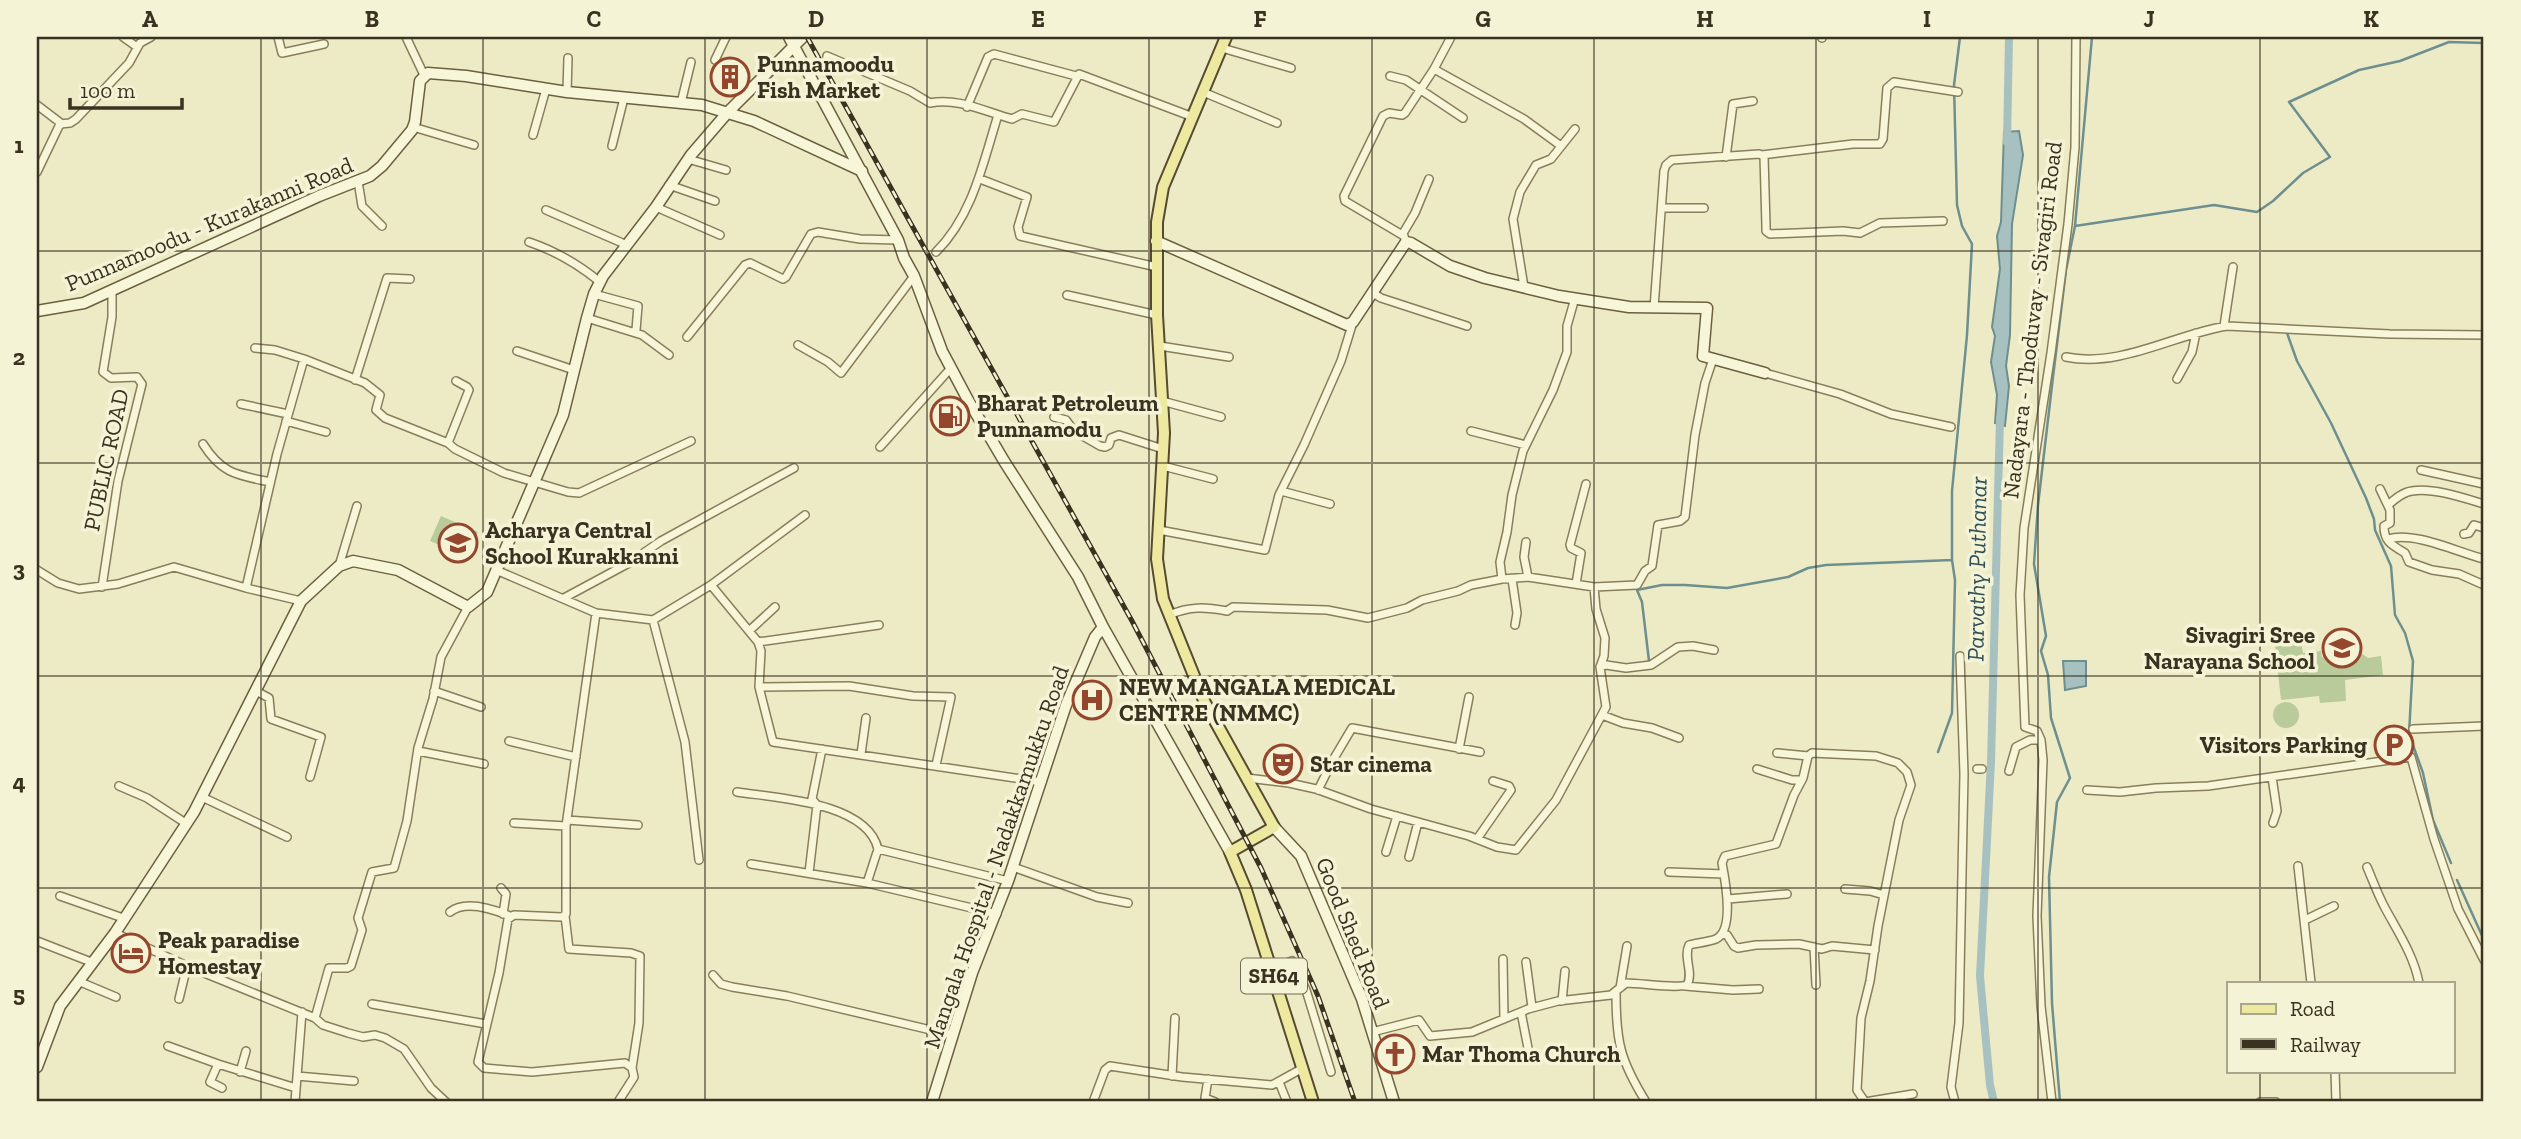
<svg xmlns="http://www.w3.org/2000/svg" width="2521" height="1139" viewBox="0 0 2521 1139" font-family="'Zilla Slab',serif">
	<rect width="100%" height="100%" fill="#edebc6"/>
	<path fill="#b9cb9a" d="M441 516 478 532 467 557 430 541Z
		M2301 642 2303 653 2321 651 2322 657 2360 652 2368 658 2381 656 2383 675 2345 680 2346 701 2320 703 2319 696 2281 700 2275 646Z
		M2273 715a13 13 0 1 1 26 0a13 13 0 1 1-26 0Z"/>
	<path fill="#a7c1c0" stroke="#6e8f8f" stroke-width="2" d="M2019 131 2023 155 2012 224 2010 335 2006 366 2009 386 2005 426 1995 423 1997 395 1991 362 1995 336 1992 327 2000 269 1997 236 2001 222 2004 132Z
		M2063 661H2086V686L2065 690Z"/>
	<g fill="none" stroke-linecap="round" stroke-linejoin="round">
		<path stroke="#6e8f8f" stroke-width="2.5" d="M2075 226 2214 205 2257 212 2273 201 2303 173 2330 157 2289 102 2359 70 2400 61 2449 42 2484 43
			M2287 333 2297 361 2331 423 2366 498 2374 519 2375 530 2391 566 2395 615 2405 633 2413 661 2409 734 2423 773 2433 820 2451 863
			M1649 661 1642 602 1637 590 1662 585H1685L1727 588 1788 577 1808 568 1826 565 1952 560V491L1967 335 1972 244 1962 226 1957 205 1954 85 1960 37
			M1938 752 1952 713 1955 580 1952 560
			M2457 880 2484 940
			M2060 1102 2052 1003 2049 877 2057 802 2070 778 2051 718 2048 675 2041 651 2046 636 2034 564 2038 505 2053 377 2066 270 2075 226 2092 37"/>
		<path stroke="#a7c1c0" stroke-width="8" d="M2007 142 2009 37
			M1994 1102 1990 1085 1980 976 1991 762 2000 418"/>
		<defs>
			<path id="street" d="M123 37 137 47
				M278 37 282 53 324 44
				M406 37 424 75
				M1822 37V38
				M1222 48 1291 68
				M827 56 910 91 930 103C957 97 986 112 1012 119L1022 114 1054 122 1079 74 1193 117
				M715 60 726 37
				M1434 69 1524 119 1561 146
				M1390 76 1406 80 1463 118
				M567 92 568 58
				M1203 92 1277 123
				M681 103 691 62
				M37 105 62 124
				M967 107 988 57 994 54 1076 76
				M413 127 474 145
				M533 135 546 89
				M612 146 624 98
				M1762 155 1853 144H1880L1883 139 1887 88 1894 82 1958 92
				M1726 157 1733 104 1753 101
				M688 159 726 170
				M37 172 60 124 70 123 76 119 129 63 140 43 151 37
				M980 179 1027 197 1018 227 1020 236 1157 267
				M358 181 362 206 382 226
				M669 185 715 201
				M656 207 720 235
				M1662 208H1704
				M546 210 627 245
				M1402 235 1415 213 1429 179
				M529 242C556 251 578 264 600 282
				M1406 242 1404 236 1345 201 1344 196 1383 116 1389 113 1402 115 1405 113 1434 69 1451 37
				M936 252C973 215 983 163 998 115
				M1524 287 1513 219 1520 192 1536 165 1551 159 1575 129
				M1373 293 1381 298 1467 326
				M594 294 638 306 636 330
				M1067 295 1157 315
				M1654 308 1664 171 1666 165 1672 160 1759 154 1764 156 1766 226V231L1770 234 1843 231 1860 233 1880 223 1943 221
				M587 318 642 335 669 355
				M2224 326 2233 267
				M687 337 745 265 750 263 783 279 786 277 811 234 818 232 860 239 898 240
				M798 345 828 362 841 373 914 276
				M1160 346 1229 357
				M255 348 275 350 304 359
				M517 351 574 370
				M2066 357C2121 368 2175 334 2227 326L2390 334 2484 335
				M1765 373 1840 394 1891 414 1951 427
				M2177 379 2192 352 2196 333
				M355 380 387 278 410 279
				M1162 401 1221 417
				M241 404 288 414
				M1054 417 1066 420 1074 431 1100 446 1105 447 1109 445 1111 438 1119 435 1163 449
				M286 421 326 432
				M1471 431 1526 445
				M448 443 469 390 467 387 456 381
				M203 444C222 474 237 475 270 482
				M880 447 951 368
				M1163 466 1213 479
				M2421 470 2484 484
				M2380 489 2390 510V523L2384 526C2384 542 2392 545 2405 553L2409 562 2432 570 2459 574 2484 585
				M1281 491 1330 504
				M2388 505C2395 499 2403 492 2412 491 2432 487 2464 498 2484 504
				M1159 530 1265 550 1279 495 1304 445 1341 361 1353 322
				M2464 534 2469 533 2474 525 2484 528
				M2388 539C2414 531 2457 552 2484 559
				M1526 542 1524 557 1528 577
				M339 566 357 506
				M37 570 58 583 79 589 118 584 174 567 246 588 301 601
				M496 570 596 613 653 620 711 585 758 642 761 651 759 687 773 742 1042 782
				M1502 579 1500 562 1507 532 1512 495 1523 451 1553 390 1567 352V326L1575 298
				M1512 579 1517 613 1515 625
				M1576 584 1581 553 1571 548 1570 545 1586 484
				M711 585 805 515
				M102 587 118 481 142 384 137 377 111 378 103 372 112 317V291
				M246 588 277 454 304 359 365 383 380 395 376 410 385 418 448 443 455 449 504 473 568 492 579 493 691 441
				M564 598 629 563 661 541 794 468
				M596 613 566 826V914L562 917 514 915 508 919 499 973 478 1062 484 1068 532 1072 625 1063 632 1068 634 1077 618 1102
				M1169 615C1190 606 1205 607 1227 611L1233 607 1327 610 1368 618 1407 608 1422 600 1458 591 1471 585 1502 579 1528 577 1594 587 1637 585 1645 571 1652 566 1658 525 1680 521 1685 517 1695 435 1705 383 1713 359
				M653 620 685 742 699 860
				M749 631 775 607
				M758 642 879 625
				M1600 667 1606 665 1626 668 1651 665 1678 647 1693 646 1714 650
				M759 687 849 686 913 696 951 697 936 765
				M256 691 269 698 271 719 321 737 310 777
				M434 691 481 707
				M1602 715 1623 723 1652 728 1679 738
				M2413 729 2484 726
				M509 741 576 757
				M1459 749 1469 697
				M418 751 484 764
				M1777 753 1808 756
				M861 754 866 718
				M1757 769 1792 780H1802
				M1977 769H1982
				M2009 771 2016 747 2030 740H2041
				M2272 777 2277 811 2273 823
				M1247 778 1289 783 1316 789 1371 809 1469 836 1497 847 1516 850 1556 800 1606 707 1600 667 1604 656 1605 638 1596 609 1594 587
				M119 786 147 798 187 824
				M1318 790 1333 760 1352 728 1480 752
				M2087 790 2120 792 2156 788 2208 786 2411 757 2434 839 2458 909 2484 960
				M737 792C777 798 867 802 878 849
				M202 797 287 837
				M567 820 638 825
				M514 823 566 826
				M1477 839 1511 790 1509 786 1493 781
				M1386 852 1397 816
				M1409 857 1418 822
				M751 864 867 883 878 849 1008 881
				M2298 866 2311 983
				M1013 867 1097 897 1128 903
				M2367 867C2373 881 2378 895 2385 908 2398 932 2414 956 2419 983
				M1669 872 1724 874
				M809 873 817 805 812 799 822 749
				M867 883 997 914
				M501 888 506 894 503 914
				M1845 889 1870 891 1884 895
				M60 896 123 918
				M1728 899 1787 894
				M450 912C465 900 493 909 510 916
				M565 916 569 949 631 953 640 956 639 1023 632 1068
				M2305 920 2334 906
				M115 933 187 966 315 1018 323 1025 348 1033 363 1037 375 1035 385 1038 404 1049 431 1088 446 1102
				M1722 934 1727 935 1734 946 1738 948 1756 945 1799 944 1822 949 1832 946 1875 950
				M37 941 91 962
				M1814 947 1816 985
				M1503 959 1504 1019
				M1526 962 1532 1007
				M1272 969 1292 961 1306 990 1331 1072
				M713 975 721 984 732 987 787 996 952 1035
				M78 981 116 997
				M1685 986 1733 990 1759 989
				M1620 988 1627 946
				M1616 993C1616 1042 1620 1060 1646 1102
				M179 999 187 966
				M1562 1001 1565 971
				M372 1004 486 1024
				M1521 1012 1528 1048
				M315 1018 329 968H347L351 966 362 930 358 918 372 872 394 868 407 821 418 748 433 699 441 657 468 607
				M1372 1032 1419 1020 1430 1036 1472 1032 1528 1009 1558 1001 1611 995 1626 983C1642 983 1674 989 1687 985 1694 973 1683 958 1689 945 1697 943 1708 942 1716 939 1735 930 1725 879 1722 863L1725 856 1776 844 1794 795 1803 778 1808 756 1812 753 1876 756 1898 763 1907 772 1911 785 1899 820 1878 926 1870 981 1861 1018 1857 1090 1865 1102
				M168 1046 218 1064 296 1088
				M218 1064 210 1082 222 1088
				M2335 1071 2336 1102
				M240 1072 246 1051
				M297 1076 354 1081
				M1172 1076 1175 1018
				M1208 1079 1205 1098 1215 1102
				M1279 1082 1287 1102
				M295 1102 302 1012
				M1093 1102 1105 1070 1110 1066 1182 1077 1272 1085 1303 1068
				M1865 1102 1913 1094
				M1955 1102 1951 1087 1959 1023 1964 774 1960 656
				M2052 1102 2041 1006 2037 916 2043 760 2041 740 2037 731 2025 727 2020 595 2024 528 2051 353 2068 224 2075 147 2076 37
				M2260 1102H2276"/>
			<path id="secondary" d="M789 37 898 240 904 258 914 276 942 351 968 400 1004 461 1078 577 1103 627 1230 852
				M1156 241 1347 325 1353 322 1406 242 1411 243 1450 266 1485 278 1559 296 1629 307 1707 308 1703 356 1765 373
				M37 311 84 303 319 196 370 176 382 166 412 130 415 122 420 81 428 73 466 76 567 92 702 105 754 121 862 171
				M1274 827 1301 856 1362 999 1394 1102
				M37 1067 60 1006 115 933 194 812 301 601 339 566 353 561 398 570 468 607 487 592 563 415 587 318 594 294 603 276 656 207 691 155 728 112 803 37
				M932 1102 972 973 1008 881 1066 705 1095 637 1103 627"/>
			<path id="primary" d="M1226 37 1163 187 1157 222V315L1164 433 1157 559 1163 599 1205 703 1274 827 1230 852 1246 890 1313 1102"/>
		</defs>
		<use href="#street" stroke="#887e5c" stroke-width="10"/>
		<use href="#secondary" stroke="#6a5f3f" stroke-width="13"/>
		<use href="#primary" stroke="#564b30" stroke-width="14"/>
		<use href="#street" stroke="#f8f6d9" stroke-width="7"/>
		<use href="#secondary" stroke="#f8f6d9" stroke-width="10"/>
		<use href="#primary" stroke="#eee9a0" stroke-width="10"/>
		<defs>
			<path id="rail" d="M807 37 1132 621 1261 868 1318 996 1355 1102"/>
		</defs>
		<use href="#rail" stroke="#393220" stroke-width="5"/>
		<use href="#rail" stroke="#f5f3d6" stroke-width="2.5" stroke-dasharray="8" stroke-linecap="butt"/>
	</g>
	<path fill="none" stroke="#393220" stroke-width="2" stroke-opacity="0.55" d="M261 37V1102M483 37V1102M705 37V1102M927 37V1102M1149 37V1102M1372 37V1102M1594 37V1102M1816 37V1102M2038 37V1102M2260 37V983M37 251H2484M37 463H2484M37 676H2484M37 888H2484M2260 1071V1102"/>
	<defs>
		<symbol id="building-ring" viewBox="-11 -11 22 22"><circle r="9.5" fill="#f5f3d6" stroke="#95472e" stroke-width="1.5"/><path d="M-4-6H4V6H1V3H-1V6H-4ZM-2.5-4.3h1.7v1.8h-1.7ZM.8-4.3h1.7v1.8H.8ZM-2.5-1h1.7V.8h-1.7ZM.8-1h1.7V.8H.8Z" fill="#95472e"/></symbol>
		<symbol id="fuel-ring" viewBox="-11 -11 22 22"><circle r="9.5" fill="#f5f3d6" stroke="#95472e" stroke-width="1.5"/><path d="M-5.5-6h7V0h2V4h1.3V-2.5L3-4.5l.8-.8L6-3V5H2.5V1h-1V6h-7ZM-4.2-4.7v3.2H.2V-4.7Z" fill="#95472e"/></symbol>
		<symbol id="school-ring" viewBox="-11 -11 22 22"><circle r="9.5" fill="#f5f3d6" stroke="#95472e" stroke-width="1.5"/><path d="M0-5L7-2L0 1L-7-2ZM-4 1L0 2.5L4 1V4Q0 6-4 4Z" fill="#95472e"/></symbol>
		<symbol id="hospital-ring" viewBox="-11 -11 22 22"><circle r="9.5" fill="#f5f3d6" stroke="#95472e" stroke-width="1.5"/><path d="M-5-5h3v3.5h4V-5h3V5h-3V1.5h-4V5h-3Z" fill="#95472e"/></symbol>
		<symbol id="parking-ring" viewBox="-11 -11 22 22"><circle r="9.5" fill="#f5f3d6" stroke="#95472e" stroke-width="1.5"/><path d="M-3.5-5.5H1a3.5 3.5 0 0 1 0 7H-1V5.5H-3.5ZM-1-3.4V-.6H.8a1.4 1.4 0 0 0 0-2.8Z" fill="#95472e"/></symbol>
		<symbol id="theatre-ring" viewBox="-11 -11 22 22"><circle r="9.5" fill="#f5f3d6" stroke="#95472e" stroke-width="1.5"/><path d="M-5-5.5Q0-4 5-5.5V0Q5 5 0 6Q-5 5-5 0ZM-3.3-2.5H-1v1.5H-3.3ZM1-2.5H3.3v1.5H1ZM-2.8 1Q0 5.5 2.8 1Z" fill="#95472e"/></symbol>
		<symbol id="hotel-ring" viewBox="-11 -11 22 22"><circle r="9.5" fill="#f5f3d6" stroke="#95472e" stroke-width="1.5"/><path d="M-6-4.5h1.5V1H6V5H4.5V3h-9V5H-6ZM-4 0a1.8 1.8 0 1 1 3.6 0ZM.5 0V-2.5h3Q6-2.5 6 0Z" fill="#95472e"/></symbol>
		<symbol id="church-ring" viewBox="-11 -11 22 22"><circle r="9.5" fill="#f5f3d6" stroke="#95472e" stroke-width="1.5"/><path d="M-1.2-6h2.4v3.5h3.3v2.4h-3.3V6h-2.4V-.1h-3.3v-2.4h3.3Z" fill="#95472e"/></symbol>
	</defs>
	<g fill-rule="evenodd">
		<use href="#building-ring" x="708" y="55" width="44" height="44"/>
		<use href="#fuel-ring" x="928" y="394" width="44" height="44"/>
		<use href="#school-ring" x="436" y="521" width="44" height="44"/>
		<use href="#school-ring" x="2320" y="626" width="44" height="44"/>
		<use href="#hospital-ring" x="1070" y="678" width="44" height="44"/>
		<use href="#parking-ring" x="2372" y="723" width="44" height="44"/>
		<use href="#theatre-ring" x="1261" y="742" width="44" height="44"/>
		<use href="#hotel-ring" x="109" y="931" width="44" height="44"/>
		<use href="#church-ring" x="1373" y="1032" width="44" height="44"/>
	</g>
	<g text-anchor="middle" stroke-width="7" stroke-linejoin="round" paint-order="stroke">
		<rect fill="#f5f3d6" stroke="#716c57" stroke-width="2" x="1241" y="958.5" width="66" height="35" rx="5"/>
		<g font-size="21" font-weight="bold" fill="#393220">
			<text x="1274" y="983">SH64</text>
		</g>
		<g font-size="23" font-weight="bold" fill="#393220" stroke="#f5f3d6" text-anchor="start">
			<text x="757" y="72">Punnamoodu<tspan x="757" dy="26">Fish Market</tspan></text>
			<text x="977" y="411">Bharat Petroleum<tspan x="977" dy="26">Punnamodu</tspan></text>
			<text x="485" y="538">Acharya Central<tspan x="485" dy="26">School Kurakkanni</tspan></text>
			<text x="2315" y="643" text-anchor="end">Sivagiri Sree<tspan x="2315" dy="26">Narayana School</tspan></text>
			<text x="1119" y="695">NEW MANGALA MEDICAL<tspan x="1119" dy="26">CENTRE (NMMC)</tspan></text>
			<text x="2367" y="753" text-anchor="end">Visitors Parking</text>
			<text x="1310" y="772">Star cinema</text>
			<text x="158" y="948">Peak paradise<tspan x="158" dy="26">Homestay</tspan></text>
			<text x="1422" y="1062">Mar Thoma Church</text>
		</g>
		<g font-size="23" fill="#393220" stroke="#f5f3d6">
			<text transform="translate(209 224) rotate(-23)" y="8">Punnamoodu - Kurakanni Road</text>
			<text transform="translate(2032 320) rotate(-83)" y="8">Nadayara - Thoduvay - Sivagiri Road</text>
			<text transform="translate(106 460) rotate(-78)" y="8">PUBLIC ROAD</text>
			<text transform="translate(996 857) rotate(-71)" y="8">Mangala Hospital - Nadakkamukku Road</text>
			<text transform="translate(1353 933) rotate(68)" y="8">Good Shed Road</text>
		</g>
		<g font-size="24" font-style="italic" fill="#2f5058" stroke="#f5f3d6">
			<text transform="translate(1977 569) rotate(-89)" y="8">Parvathy Puthanar</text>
		</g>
	</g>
	<rect width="2521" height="1139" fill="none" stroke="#f5f3d6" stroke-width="77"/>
	<rect x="2227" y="982" width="228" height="91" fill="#f5f3d6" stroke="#aaa68d" stroke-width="2"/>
	<rect x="2241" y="1004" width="35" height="10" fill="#eee9a0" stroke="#aaa68d" stroke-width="2"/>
	<text x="2290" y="1016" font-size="21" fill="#393220">Road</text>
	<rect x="2241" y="1039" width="35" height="10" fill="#393220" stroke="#aaa68d" stroke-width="2"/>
	<text x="2290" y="1052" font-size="21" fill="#393220">Railway</text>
	<path d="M70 98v10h112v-10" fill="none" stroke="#393220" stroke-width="3.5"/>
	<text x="80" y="98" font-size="21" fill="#393220" stroke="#f5f3d6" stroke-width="5" paint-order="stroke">100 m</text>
	<rect x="38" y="38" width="2444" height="1062" fill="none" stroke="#393220" stroke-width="2.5"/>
	<g font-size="23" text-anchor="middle" font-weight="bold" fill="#393220">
		<text x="150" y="27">A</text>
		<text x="372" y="27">B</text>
		<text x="594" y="27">C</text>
		<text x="816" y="27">D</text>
		<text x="1038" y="27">E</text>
		<text x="1260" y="27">F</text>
		<text x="1483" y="27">G</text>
		<text x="1705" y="27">H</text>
		<text x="1927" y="27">I</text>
		<text x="2149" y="27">J</text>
		<text x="2371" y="27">K</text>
		<text x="19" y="153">1</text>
		<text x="19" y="365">2</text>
		<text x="19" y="577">3</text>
		<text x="19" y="790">4</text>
		<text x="19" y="1002">5</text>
	</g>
</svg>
